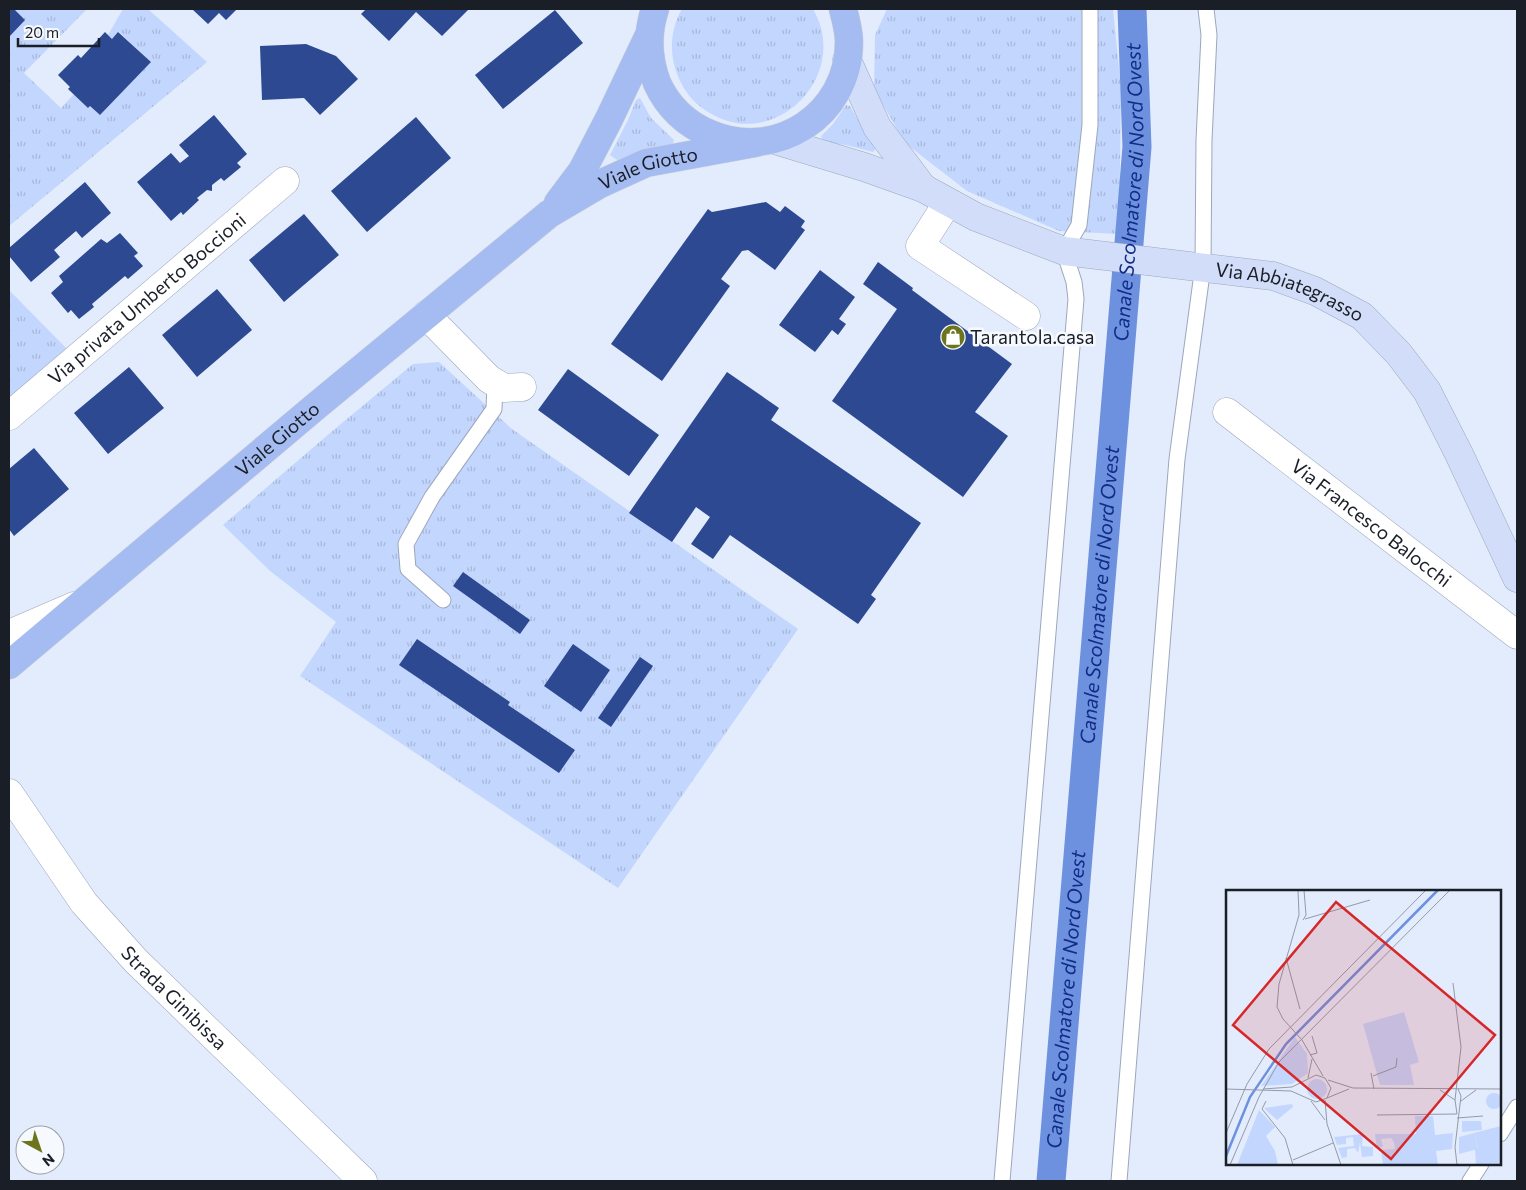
<svg xmlns="http://www.w3.org/2000/svg" width="1526" height="1190" viewBox="0 0 1526 1190" font-family="Commissioner,sans-serif">
	<defs>
		<pattern id="grass-tufts" width="24" height="20" patternUnits="userSpaceOnUse" patternTransform="scale(1.25)"><rect width="24" height="20" fill="#c3d6fe"/><path d="M3 7l-1-3M5 7V3M7 7l1-3M15 17l-1-3M17 17v-4M19 17l1-3" fill="none" stroke="#a7b7da"/></pattern>
	</defs>
	<rect width="100%" height="100%" fill="#e3ecfd"/>
	<path fill="url(#grass-tufts)" d="M9 9H87L24 73 61 108 74 94 88 108 90 106 100 115 151 62 119 32 112 39 108 35 123 9H148L207 62 9 226Z
		M682 9H813C852 76 774 154 708 112 692 102 682 89 676 71 669 51 671 27 682 9Z
		M887 9H1113L1121 89 1119 234 1059 231 967 191 905 143 874 89 875 35Z
		M640 98 651 118 674 140 672 145 617 160 610 155 628 120 636 100Z
		M846 105 850 106 863 129 877 147 873 152 846 145 823 142 821 136 833 124Z
		M9 290 68 350 9 401Z
		M439 362 512 429 798 629 618 888 300 676 336 622 270 571 223 525 330 433 413 364Z"/>
	<g fill="none" stroke-linecap="round" stroke-linejoin="round">
		<path stroke="#6e91df" stroke-width="29" id="s1" d="M1051 1181 1137 147 1132 9"/>
	</g>
	<path fill="#2c4991" d="M9 9H14L25 20 9 37Z
		M192 9H237L226 20 219 13 208 24Z
		M366 9H469L442 36 416 12 389 41 361 14Z
		M555 10 583 43 503 109 475 75Z
		M105 32 112 39 118 32 151 62 100 115 90 106 88 108 68 89 70 87 58 75 78 55 81 58Z
		M306 44 336 56 358 79 320 115 304 98 262 100 260 46Z
		M214 115 247 154 237 163 241 167 224 181 221 178 212 185V191L207 190 197 198 199 200 183 215 181 212 171 221 137 182 171 153 180 163 189 156 179 145Z
		M416 117 451 158 367 232 331 191Z
		M85 182 111 213 82 238 76 231 54 250 60 257 31 282 9 256V248Z
		M766 202 780 212 785 206 805 221 801 227 805 230 775 270 748 250 742 251 721 279 730 286 662 381 611 344 708 209 712 212Z
		M304 214 339 255 284 302 249 260Z
		M120 233 138 253 134 256 143 266 128 279 125 276 92 304 94 307 79 319 71 310 68 313 51 293 63 282 59 276 101 239 107 243Z
		M878 262 913 288 912 290 1012 364 975 412 1008 436 963 497 832 401 897 309 863 284Z
		M820 270 855 297 839 319 846 324 838 335 832 330 815 352 779 325Z
		M217 289 252 330 197 377 162 335Z
		M129 367 164 408 108 454 74 413Z
		M568 369 659 435 629 476 538 410Z
		M727 372 779 408 771 420 921 523 871 595 876 599 858 624 730 535 713 559 691 544 710 517 696 507 672 542 629 513Z
		M34 448 69 489 14 536 9 529V469Z
		M463 572 530 620 520 634 453 586Z
		M417 639 510 702 508 705 575 750 559 773 399 665Z
		M573 644 610 670 581 712 544 686Z
		M640 657 653 666 611 727 598 718Z"/>
	<g fill="none" stroke-linecap="round" stroke-linejoin="round">
		<defs>
			<path id="lane" d="M443 600 408 569 406 544 432 497 494 409 495 383
				M1500 1134 1517 1107
				M1002 1181 1076 299 1074 282 1064 251 1079 225 1090 125V9
				M1119 1181 1177 459 1203 266 1204 140 1209 35 1206 9
				M1470 1181 1481 1164"/>
			<g id="street">
				<path d="M948 202 920 246 1026 316"/>
				<path d="M426 315 489 379 504 388 522 387"/>
				<path id="s2" d="M1227 412 1517 635"/>
				<path id="s3" d="M9 416 285 181"/>
				<path d="M9 634 74 606"/>
				<path id="s4" d="M9 793 84 903 136 961 363 1181"/>
			</g>
			<g id="secondary">
				<path d="M847 60 877 127 923 188"/>
				<path id="s5" d="M775 140 864 167 923 188 976 217 1064 251 1273 276 1315 291 1362 316 1399 354 1427 391 1459 454 1517 578"/>
			</g>
			<g id="primary">
				<path d="M655 9C647 33 648 59 657 83 668 107 686 124 710 134 776 162 849 115 849 42 849 31 846 20 843 9"/>
				<path d="M558 203 582 171 609 119 649 35"/>
				<path id="s6" d="M9 665 315 407 549 214 600 184 646 163 755 143"/>
			</g>
		</defs>
		<use href="#lane" stroke="#9da7bc" stroke-width="17"/>
		<use href="#street" stroke="#9da7bc" stroke-width="29"/>
		<use href="#secondary" stroke="#9da7bc" stroke-width="29"/>
		<use href="#primary" stroke="#d1d2d4" stroke-width="29"/>
		<use href="#lane" stroke="#fff" stroke-width="15"/>
		<use href="#street" stroke="#fff" stroke-width="28"/>
		<use href="#secondary" stroke="#d2def9" stroke-width="28"/>
		<use href="#primary" stroke="#a5bcf3" stroke-width="28"/>
	</g>
	<defs>
		<symbol id="shop-disc" viewBox="-11 -11 22 22"><circle r="9.5" fill="#6c741d" stroke="#f6f9fd"/><path d="M-5-2.5h2.3a2.7 3.5 0 0 1 5.4 0H5L5.5 6h-11ZM-1.5-2.5h3a1.5 2.3 0 0 0-3 0Z" fill="#fff"/></symbol>
	</defs>
	<g fill-rule="evenodd">
		<use href="#shop-disc" x="939" y="323" width="28" height="28"/>
	</g>
	<g text-anchor="middle" stroke-width="5" stroke-linejoin="round" paint-order="stroke">
		<g font-size="19" fill="#1a1e26" stroke="#f6f9fd">
			<text dy="7" stroke="none"><textPath href="#s6" startOffset="814">Viale Giotto</textPath></text>
			<text dy="7" stroke="none"><textPath href="#s5" startOffset="541">Via Abbiategrasso</textPath></text>
			<text dy="7" stroke="none"><textPath href="#s3" startOffset="181">Via privata Umberto Boccioni</textPath></text>
			<text dy="7" stroke="none"><textPath href="#s6" startOffset="351">Viale Giotto</textPath></text>
			<text dy="7" stroke="none"><textPath href="#s2" startOffset="182">Via Francesco Balocchi</textPath></text>
			<text dy="7" stroke="none"><textPath href="#s4" startOffset="264">Strada Ginibissa</textPath></text>
		</g>
		<g font-size="19" fill="#1a1e26" stroke="#f6f9fd" text-anchor="start">
			<text x="970" y="344">Tarantola.casa</text>
		</g>
		<g font-size="20" font-style="italic" fill="#102d87" stroke="#f6f9fd">
			<text dy="7" stroke="none"><textPath href="#s1" startOffset="992">Canale Scolmatore di Nord Ovest</textPath></text>
			<text dy="7" stroke="none"><textPath href="#s1" startOffset="588">Canale Scolmatore di Nord Ovest</textPath></text>
			<text dy="7" stroke="none"><textPath href="#s1" startOffset="182">Canale Scolmatore di Nord Ovest</textPath></text>
		</g>
	</g>
	<g transform="translate(1226 890)">
		<rect width="275" height="275" fill="#e3ecfd"/>
		<path d="M178 122 193 172 184 175 188 195H154L137 134ZM69 147 81 164 82 183 66 194 35 196ZM81 199a10 10 0 1 1 20 0a10 10 0 1 1-20 0ZM260 211a8 8 0 1 1 16 0a8 8 0 1 1-16 0ZM189 226H207L209 245 227 243 226 259 210 261 212 275H157L155 260 169 259 168 252 165 248 155 249 157 256 151 259 149 244H190ZM275 236V275H250L249 259 252 258 248 243ZM137 244 136 256 147 257V266L136 267 134 252 132 263 129 258 121 259V267L116 268 112 258 128 256 127 247 120 248V254L111 255 108 247Z" fill="#c3d6fe"/>
		<path d="M66 214 67 217 51 230 38 218ZM33 220 49 237 40 246 49 261 52 275H11ZM236 231H255L256 240 236 242ZM248 243 252 259 233 264V247Z" fill="#c3d6fe"/>
		<path fill="none" stroke="#6e91df" stroke-width="2.5" d="M0 266 24 207 60 154 212 0"/>
		<path fill="none" stroke="#939aa7" stroke-width="1" d="M72 0 73 25 53 94 51 117 57 129 76 150 97 186M79 29 144 10M77 30 80 25 78 0M60 68 74 119M227 93 235 157 229 210 231 224M84 165 91 163 86 146M145 183 148 199M147 186 170 177 171 168M82 188 86 169M102 190 127 198 275 199M0 199 65 201 90 212 101 208 105 198 99 188 90 185 66 197 37 199M214 200 229 210M101 208 123 199M99 210 101 234 115 275M40 211 36 219 59 248 67 275M85 211 99 230M235 211 250 200M151 225 231 224M231 228 257 226M0 243 21 194 43 159 200 0M67 270 107 253M4 275 33 207 53 172 224 0M231 275 229 257 235 206 232 199"/>
		<path fill="#d62828" fill-opacity="0.15" stroke="#d62828" stroke-width="2.5" d="M110 12 269 145 165 269 7 135Z"/>
		<rect width="275" height="275" fill="none" stroke="#1a1e26" stroke-width="2.5"/>
	</g>
	<rect width="1526" height="1190" fill="none" stroke="#1a1e26" stroke-width="20"/>
	<g transform="translate(40 1150) rotate(140)"><circle r="24" fill="#f6f9fd" stroke="#9ea1a7"/>
	<path d="M0-4L9 19L0 12L-9 19Z" fill="#6c741d"/>
	<text y="-8" font-size="14" font-weight="bold" text-anchor="middle" fill="#1a1e26">N</text>
	</g>
	<path d="M18 38v8h81v-8" fill="none" stroke="#1a1e26" stroke-width="2.5"/>
	<text x="25" y="38" font-size="15" fill="#1a1e26" stroke="#f6f9fd" stroke-width="4" paint-order="stroke">20 m</text>
</svg>
